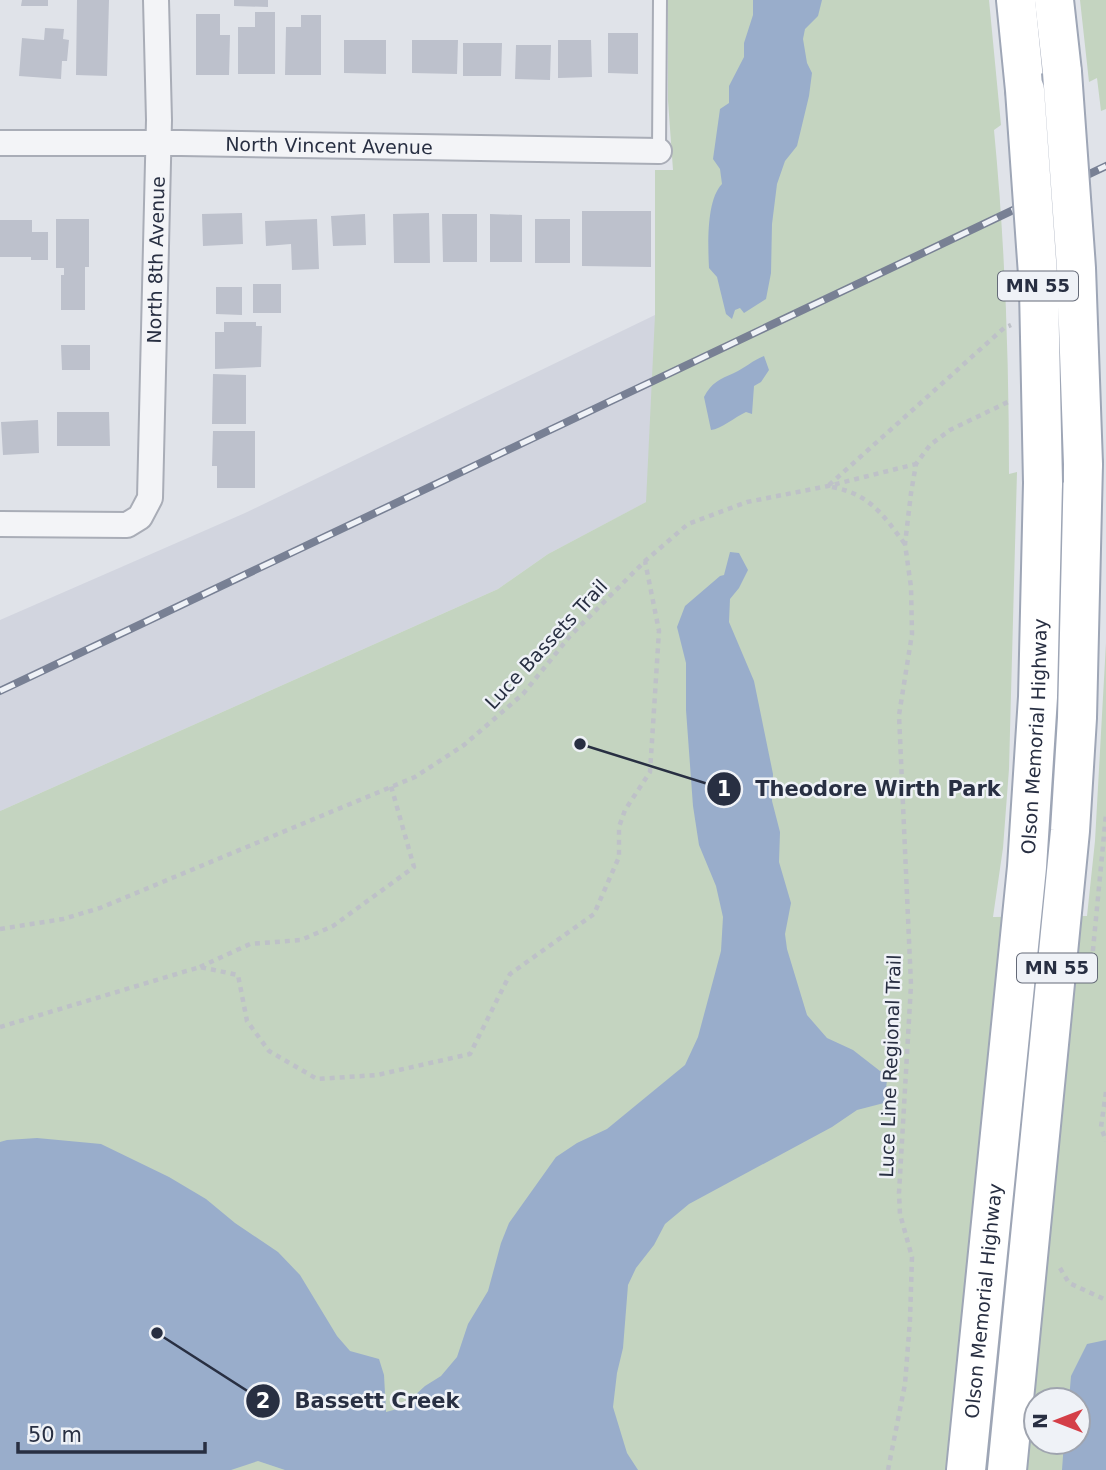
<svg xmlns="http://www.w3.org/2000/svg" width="1106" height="1470" viewBox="0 0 1106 1470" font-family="'DejaVu Sans',sans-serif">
	<rect width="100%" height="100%" fill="#e0e3e9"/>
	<path fill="#d2d5df" d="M999 189 1006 319 690 479 548 554 498 589 0 811V620L245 513 655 315Z"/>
	<path fill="#c4d4c0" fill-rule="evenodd" d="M668 0H989L1001 125 994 130C1005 244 1009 359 1009 474L1017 472 1009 769 1003 848 993 917 1087 916 1095 841 1106 643V1470H0V811L498 589 548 554 646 502 655 315V170H673L668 101ZM1036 1400H1078V1442H1036Z
		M1080 0H1106V109L1101 111 1097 78 1089 82Z"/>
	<path fill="#99adcb" d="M753 0H822L818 16 805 29 803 39 807 63 812 73 809 96 797 146 785 161 777 184 772 224 771 273 766 299 744 313 740 308 735 310 732 319 726 314 717 277 709 268C708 246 706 200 722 184L720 169 713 159 720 109 729 103V86L744 57V43L753 15Z
		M764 356 769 370 761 382 754 386 752 414 746 412C735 417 721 429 711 430L704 397C711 383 720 379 734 373 745 368 753 360 764 356Z
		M730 552 739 553 748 570 739 588 730 599 729 622 754 681 773 774 772 801 780 832 779 862 791 903 785 934 787 949 807 1015 827 1038 853 1050 880 1071 888 1073 884 1103 857 1110 832 1127 689 1204 665 1224 654 1245 636 1268 628 1285 623 1348 617 1373 613 1407 627 1453 638 1470H285L258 1461 231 1470H0V1142L7 1140 37 1138 101 1144 169 1177 206 1199 235 1223 278 1252 300 1275 337 1336 350 1351 379 1359 384 1375 386 1412 401 1408 425 1386 441 1376 457 1357 468 1324 488 1291 501 1243 509 1223 556 1157 577 1143 607 1129 685 1065 698 1037 721 951 723 917 716 886 699 845 693 806 686 710V663L677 627 685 606 720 576 724 575Z
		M1106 1340V1470H1062L1064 1442H1078V1400H1069L1071 1376 1087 1344Z"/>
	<path fill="#bdc1cc" d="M22 0H48V6H21Z
		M77 0H109L107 76 76 75Z
		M234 0H268V7L234 6Z
		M255 12H275V74H238V27H255Z
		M196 14H220V35H230L229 75H196Z
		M301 15H321V75H285L286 27H301Z
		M45 28 64 29 63 39 69 40 67 61H62L61 79 19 76 22 38 44 40Z
		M608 33H638V74L608 73Z
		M344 40H386V74L344 73Z
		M412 40H458L457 74 412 73Z
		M558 40H591L592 77 558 78Z
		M463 43H502L501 76H463Z
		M516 45H551L550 80 515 79Z
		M582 211H651V267L582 266Z
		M242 213 243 244 203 246 202 214Z
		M429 213 430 263H394L393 214Z
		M365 214 366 245 333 246 331 216Z
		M442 214H477V262H443Z
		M490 214 522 215V262H490Z
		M56 219H89V267H85V310H61V275H64V268H56Z
		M317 219 319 269 292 270 291 244 266 246 265 221Z
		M535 219H570V263H535Z
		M0 220H32V232H48V260H31V257H0Z
		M253 284H281V313H253Z
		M216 287H242V315L216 314Z
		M224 322H256V326H262L261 367 215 369V332H224Z
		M61 345H90V370H62Z
		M213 374 246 375V424H212Z
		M57 412H109L110 446H57Z
		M38 420 39 453 3 455 1 422Z
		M213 431H255V488H217V466H212Z"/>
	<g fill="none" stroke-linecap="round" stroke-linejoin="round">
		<defs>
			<path id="service" d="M659 151 660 0"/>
			<g id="minor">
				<path id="s1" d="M0 143H181L659 151"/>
				<path id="s2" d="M0 524 127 525 140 517 150 498 159 120 156 0"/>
			</g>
			<g id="primary">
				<path d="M1016 0 1025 90"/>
				<path d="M1054 0 1062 72"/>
				<path id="s3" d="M966 1470 1027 867 1038 697 1043 483"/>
				<path d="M1007 1470 1070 831 1077 718 1083 464"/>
			</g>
		</defs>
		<use href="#service" stroke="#a9adb7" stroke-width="16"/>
		<use href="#minor" stroke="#a9adb7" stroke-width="28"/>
		<use href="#primary" stroke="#9ea6b6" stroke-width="42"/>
		<path stroke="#bec1c8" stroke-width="4.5" stroke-dasharray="5 5" stroke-linecap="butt" d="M829 485 1004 328 1011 325
			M832 487C870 494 883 515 905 544
			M0 929 63 919 100 908 415 777 464 745 523 694 570 636 645 561 688 524 747 502 828 486 916 464
			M200 967 250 944 301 940 333 926 414 867 391 786
			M1090 981 1106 814
			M0 1027 200 967 238 975 247 1021 269 1051 317 1079 377 1075 470 1054 510 974 594 914 619 857V827L625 810 650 772 659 631 645 561
			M1106 1092 1101 1127 1106 1141
			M1060 1268 1069 1283 1106 1300
			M888 1470 905 1384 910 1320 912 1257 900 1214 899 1193 911 985 899 715 912 634 911 587 905 544 911 493 916 464 930 445 950 430 1012 400"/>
		<use href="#service" stroke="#f3f4f7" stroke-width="12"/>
		<use href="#minor" stroke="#f3f4f7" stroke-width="24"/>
		<use href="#primary" stroke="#fff" stroke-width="38"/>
		<defs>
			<path id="rail" d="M0 691 1106 166"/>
		</defs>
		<use href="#rail" stroke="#788094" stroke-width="8"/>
		<use href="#rail" stroke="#eff2f7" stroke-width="5" stroke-dasharray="16" stroke-linecap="butt"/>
		<defs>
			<path id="primary-bridge" d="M1062 72 1076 268 1083 464
				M1025 90 1039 289 1043 483"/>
		</defs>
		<use href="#primary-bridge" stroke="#9ea6b6" stroke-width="42" stroke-linecap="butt"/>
		<use href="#primary-bridge" stroke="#fff" stroke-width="38"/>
	</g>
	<g text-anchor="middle" stroke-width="5" stroke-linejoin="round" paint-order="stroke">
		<g fill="#eff2f7" stroke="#646a78" stroke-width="2">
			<rect x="998" y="271.5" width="80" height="29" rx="5"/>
			<rect x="1017" y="953.5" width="80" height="29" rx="5"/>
		</g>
		<g font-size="18" font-weight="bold" fill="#282f42">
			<text x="1038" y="292">MN 55</text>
			<text x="1057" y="974">MN 55</text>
		</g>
		<g font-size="19" fill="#282f42" stroke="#eff2f7">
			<text dy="7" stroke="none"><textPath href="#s1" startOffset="329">North Vincent Avenue</textPath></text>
			<text dy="7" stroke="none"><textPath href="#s2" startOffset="402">North 8th Avenue</textPath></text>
			<text transform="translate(546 644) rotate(-47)" y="7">Luce Bassets Trail</text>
			<text dy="7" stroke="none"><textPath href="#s3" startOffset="737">Olson Memorial Highway</textPath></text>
			<text transform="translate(890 1066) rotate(-88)" y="7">Luce Line Regional Trail</text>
			<text dy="7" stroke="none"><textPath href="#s3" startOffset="170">Olson Memorial Highway</textPath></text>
		</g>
	</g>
	<path fill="none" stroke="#282f42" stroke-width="2.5" d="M580 744L724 789M157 1333L263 1401"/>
	<g fill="#282f42" stroke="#eff2f7" stroke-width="2.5">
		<circle cx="580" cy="744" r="7"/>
		<circle cx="157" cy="1333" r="7"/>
		<circle cx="724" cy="789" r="18"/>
		<circle cx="263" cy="1401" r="18"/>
	</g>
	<g font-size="21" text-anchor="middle" font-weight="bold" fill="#fff">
		<text x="724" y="796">1</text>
		<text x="263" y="1408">2</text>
	</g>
	<g font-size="21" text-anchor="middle" font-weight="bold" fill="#282f42" stroke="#eff2f7" stroke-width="5" stroke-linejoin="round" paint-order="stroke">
		<text x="878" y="796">Theodore Wirth Park</text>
		<text x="377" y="1408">Bassett Creek</text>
	</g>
	<g transform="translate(1057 1421) rotate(270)"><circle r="33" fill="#eff2f7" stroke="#9fa4af" stroke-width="2"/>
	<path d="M0-5L12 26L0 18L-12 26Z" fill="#d43f48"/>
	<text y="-10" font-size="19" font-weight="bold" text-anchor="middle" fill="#282f42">N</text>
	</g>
	<path d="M18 1442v10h187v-10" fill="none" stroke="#282f42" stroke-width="3.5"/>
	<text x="28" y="1442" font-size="21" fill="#282f42" stroke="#eff2f7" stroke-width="5" paint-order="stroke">50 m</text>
</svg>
